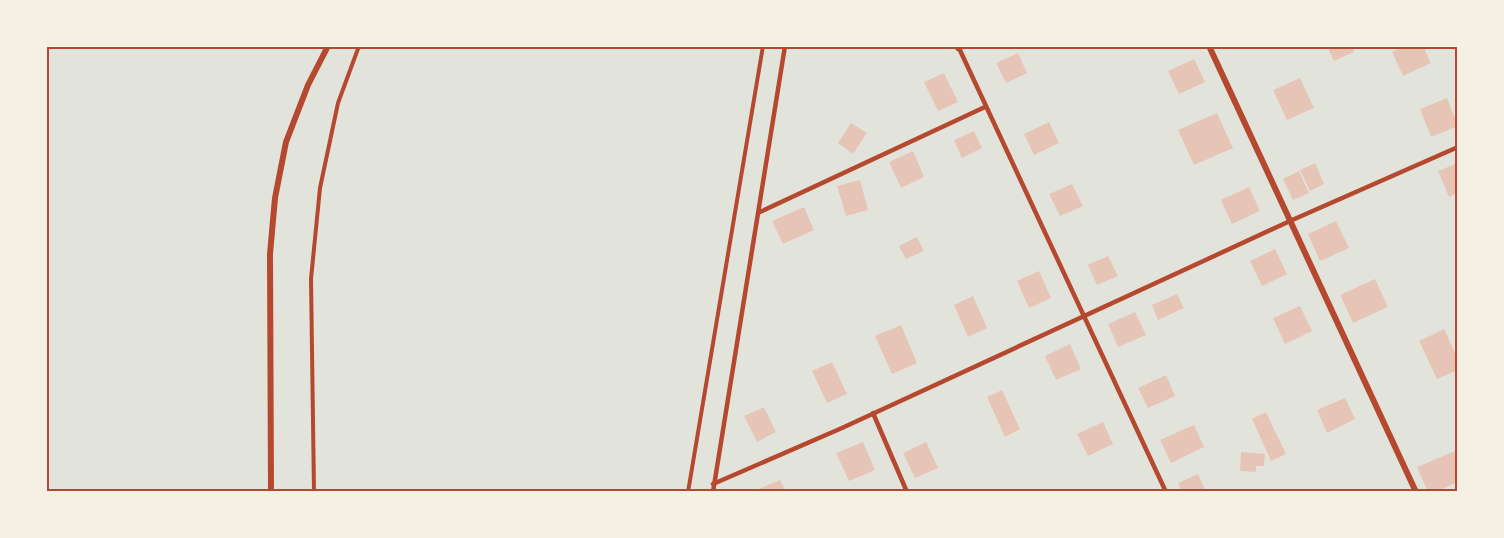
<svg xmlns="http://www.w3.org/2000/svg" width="1504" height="538" viewBox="0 0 1504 538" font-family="'Golos Text',sans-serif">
	<rect width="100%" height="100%" fill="#f6efe4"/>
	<path fill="#e2e4dc" d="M46 47H1457V491H47Z"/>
	<path fill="#e6c5b7" d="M1327 46H1351L1354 52 1334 61Z
		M1404 46H1423L1431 63 1403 76 1392 52Z
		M1018 53 1027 73 1006 83 996 63Z
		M1194 59 1205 82 1179 94 1168 71Z
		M944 73 958 102 938 111 924 82Z
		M1300 78 1314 108 1287 120 1273 90Z
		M1447 98 1458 126 1431 137 1420 109Z
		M1217 113 1233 148 1194 165 1178 130Z
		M1049 122 1059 143 1034 155 1024 134Z
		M851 123 867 133 853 154 838 143Z
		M974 131 982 148 962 158 954 140Z
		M913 151 924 177 901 188 889 162Z
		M1315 163 1324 184 1310 191 1300 170Z
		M1458 163V193L1449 197 1438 171Z
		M1299 171 1309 193 1293 200 1283 179Z
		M860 180 868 210 846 216 837 186Z
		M1072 184 1083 206 1060 216 1049 194Z
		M1249 187 1260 211 1232 224 1221 200Z
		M804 207 814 230 783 244 772 221Z
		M1336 221 1349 248 1320 261 1308 234Z
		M917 237 924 251 906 259 899 246Z
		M1275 249 1287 274 1262 286 1250 261Z
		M1108 256 1118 276 1097 285 1088 265Z
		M1039 271 1051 298 1029 308 1017 281Z
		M1375 279 1388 307 1353 323 1340 295Z
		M1177 294 1184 308 1158 320 1152 305Z
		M973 296 987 328 968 337 954 305Z
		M1300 306 1312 331 1285 344 1273 318Z
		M1135 312 1146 335 1118 347 1108 324Z
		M901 325 917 363 892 374 875 336Z
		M1444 329 1458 359V370L1437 379 1419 341Z
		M1070 344 1081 369 1056 380 1045 356Z
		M832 362 847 394 827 403 812 371Z
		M1166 375 1175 396 1148 408 1138 388Z
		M1002 390 1020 429 1005 437 987 397Z
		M1345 398 1355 419 1327 433 1317 410Z
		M764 407 776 432 757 442 744 416Z
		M1266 412 1286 454 1271 461 1252 419Z
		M1103 422 1113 444 1088 456 1077 434Z
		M1194 425 1204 447 1171 463 1160 440Z
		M863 442 875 470 849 481 836 453Z
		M926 442 938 468 915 478 903 453Z
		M1455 451 1458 482 1435 492H1428L1417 467Z
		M1241 452 1265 454 1264 466H1256V472L1240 471Z
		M1198 474 1205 490 1182 492 1178 483Z
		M780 480 786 492H757L756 490Z"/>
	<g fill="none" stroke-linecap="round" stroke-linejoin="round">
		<path stroke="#b5482f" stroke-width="4" d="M314 492 311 279 320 188 338 103 359 46
			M688 492 763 46"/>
		<path stroke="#b5482f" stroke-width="4.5" d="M958 46 1166 492
			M760 212 985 107
			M873 413 907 492
			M713 484 842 428 1290 221 1458 147
			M713 492 785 46"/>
		<path stroke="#b5482f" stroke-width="6" d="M1209 46 1416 492
			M958 48 960 46
			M271 492 270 254 275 198 286 142 308 85 328 46"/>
	</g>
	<rect width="1504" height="538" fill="none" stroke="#f6efe4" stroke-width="96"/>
	<rect x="48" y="48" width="1408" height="442" fill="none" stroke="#b5482f" stroke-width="2"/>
</svg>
